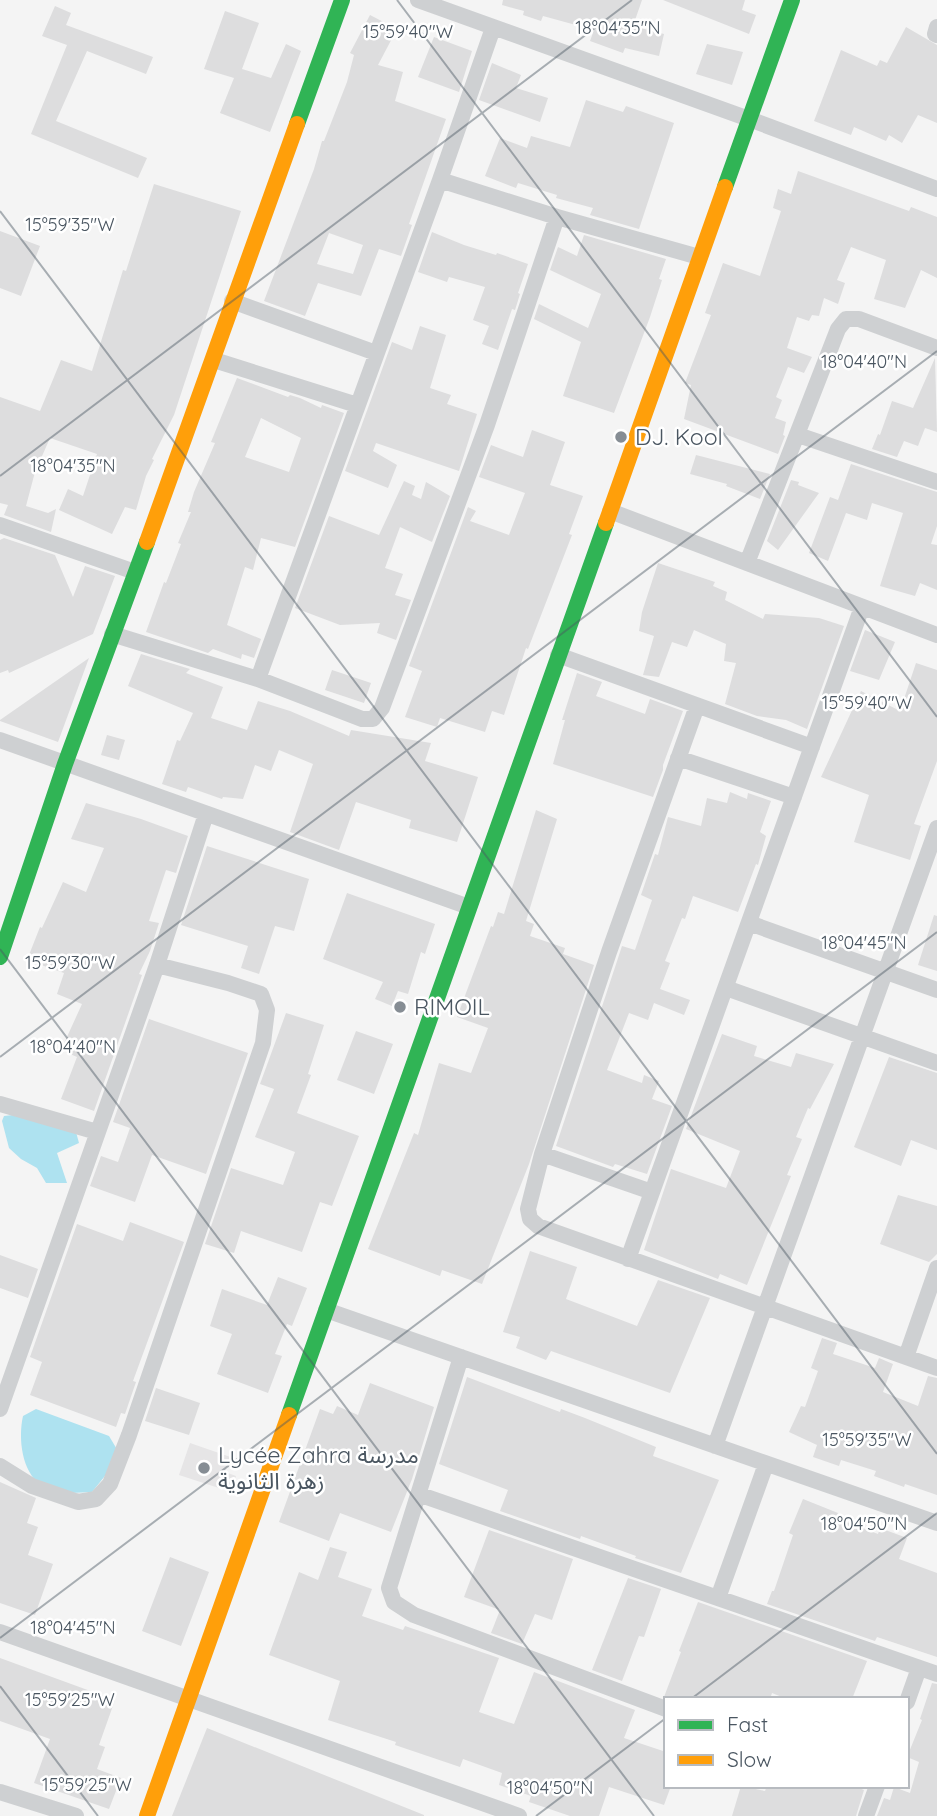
<svg xmlns="http://www.w3.org/2000/svg" width="937" height="1816" viewBox="0 0 937 1816" font-family="Quicksand,'Noto Sans Arabic',sans-serif">
	<rect width="100%" height="100%" fill="#f4f4f4"/>
	<path fill="#e6e5e6" d="M190 1443 242 1461 238 1470 227 1467 225 1472 236 1476 231 1492 179 1475Z"/>
	<path fill="#aee2f0" d="M13 1115 76 1132 79 1143 57 1153 67 1183H46L37 1168 21 1159 9 1148 2 1121 4 1116Z
		M36 1409 109 1436 121 1456 92 1492C82 1492 69 1494 59 1492 23 1488 17 1443 23 1416Z"/>
	<path fill="#ddddde" fill-rule="evenodd" d="M503 0H642L633 26 664 34 659 56 625 48 623 53 590 41 594 30 543 16 541 21 523 15 524 11 502 5Z
		M663 0H745L742 10 756 15 749 34Z
		M55 6 71 13 66 25 153 57 146 74 87 51 56 121 147 158 138 178 31 134 67 45 42 36Z
		M225 11 259 23 242 69 271 78 286 44 301 51 270 132 220 113 234 78 204 69Z
		M370 15 397 29 378 65 403 72 395 101 446 119 409 224 412 225 401 256 379 249 361 296 318 283 305 316 264 301 314 169 322 141H324L347 82 354 55 350 53ZM329 233 363 245 353 274 317 264Z
		M906 27 937 45V123L918 115 902 143 889 135 886 141 854 127 851 135 814 121 841 50 877 66 880 60 887 63Z
		M434 37 472 51 459 92 418 77Z
		M707 44 743 52 732 85 696 74Z
		M492 63 521 75 516 88 548 98 540 122 479 100Z
		M586 100 623 112 626 106 674 123 639 229 590 215 593 208 556 198 557 195 518 183 516 188 485 176 500 138 527 148 531 136 570 147Z
		M798 171 909 211 911 207 937 217V278L921 270 905 308 874 299 886 260 851 247 837 280 845 283 838 304 824 298 819 316 812 315 809 321 797 317 787 348 812 357 804 373 788 367 776 397 782 400 775 418 786 422 783 435 785 436 778 454 684 419 691 385 685 383 711 315 705 313 723 263 760 276 781 211 773 208 778 189 791 194Z
		M154 184 241 211 174 415 152 459 154 460 146 476 136 510 125 507 112 534 59 510 68 489 83 496 97 454 50 438 35 472 26 506 48 513 56 509 51 532 4 515 8 505 0 503V397L40 411 61 360 92 371 123 270 126 271Z
		M0 231 40 246 21 296 0 288Z
		M432 232 464 245 496 255 497 253 528 264 518 293 520 294 515 310 512 309 498 350 482 344 489 326 473 320 485 287 449 277 447 282 418 272Z
		M584 235 666 259 659 279 662 280 650 317 614 413 563 396 581 342 534 319 539 304 588 328 601 294 550 270 558 247 577 256Z
		M420 326 446 335 430 388 451 395 447 404 477 414 459 471 376 443 373 451 397 465 388 488 345 471 392 342 412 350Z
		M935 358 937 432 925 428 918 446 904 441 897 457 872 449 878 434 880 435 892 401 913 408Z
		M237 378 288 397 290 395 300 398 321 408 322 405 344 413 295 547 261 538 253 570 245 567 227 625 261 639 254 658 242 654 241 659 213 649 208 653 146 632 164 582 166 583 181 544 178 543 191 512H188L194 492 215 443 211 442ZM261 418 301 438 289 472 245 457Z
		M532 430 565 442 550 485 583 496 569 534 572 535 528 649 526 648 504 715 492 711 485 732 440 718 437 727 405 717 422 671 409 666 468 507 476 511 470 521 509 535 525 493 479 477 491 445 523 457Z
		M696 455 770 474 760 499 726 486 727 484 690 474Z
		M851 464 937 492V526L931 544 937 545V590L920 583 915 596 880 586 903 513 872 503 867 520 846 513 828 561 809 553 830 497 838 500Z
		M791 480 799 482 798 485 819 493 778 550 767 541Z
		M404 481 415 486 412 495 421 499 426 482 450 496 432 542 400 527 385 568 403 574 395 595 411 600 396 640 377 633 380 623 340 625 295 608 329 516 379 535Z
		M4 538 55 555 73 597 85 566 115 576 93 634 9 673 8 670 0 673V540Z
		M658 563 715 582 713 586 727 592 725 600 763 619 765 614 819 618 844 626 807 729 786 720 757 716 725 704 736 663 724 661 726 644 694 630 687 647 672 642 659 677 643 675 654 636 639 631 642 612Z
		M865 630 895 642 879 680 850 671Z
		M141 654 190 669 186 673 223 687 211 718 247 730 258 701 290 711 349 736 351 730 431 743 425 761 478 777 457 842 409 828 411 820 356 802 339 850 290 832 313 764 279 750 271 771 255 765 243 799 223 797 222 799 188 787 186 792 162 784 177 740 180 741 193 713 128 686Z
		M89 658 58 742 0 721V720Z
		M916 663 937 670V761L914 824 921 826 910 860 854 842 869 795 821 777 861 691 900 711Z
		M332 670 371 683 364 703 325 690Z
		M577 673 602 682 596 696 645 714 650 699 683 711 663 765V770L653 797 553 764 565 720H562Z
		M107 735 125 740 119 760 101 755Z
		M730 792 747 799 748 793 771 801 760 832 766 836 758 865 756 864 738 912 693 896 685 919 682 918 665 961 670 963 660 989 690 1000 684 1015 654 1003 648 1020 629 1013 607 1070 642 1083 644 1075 659 1081 652 1099 672 1106 647 1174 615 1164 613 1167 556 1146 622 946 635 950 652 900 641 895 655 854 658 855 668 817 701 826 707 798 727 803Z
		M86 803 141 819 188 836 176 873 166 870 149 921 159 923 150 951 139 974 142 975 94 1111 61 1099 77 1057 61 1050 82 1004 57 994 64 973 27 960 40 927 42 928 63 882 86 892 104 848 71 839Z
		M536 810 557 819 526 921 534 924 530 936 565 948 563 954 594 965 529 1164 482 1284 442 1270 440 1276 368 1249 414 1133 418 1135 439 1063 471 1073 488 1028 457 1017 491 926 493 927 498 912 504 914Z
		M207 846 309 879 294 931 275 926 259 974 241 968 248 946 181 925Z
		M347 893 435 924 425 954 421 952 408 994 398 991 392 1006 375 999 383 982 323 959Z
		M934 915 937 916V971L918 965Z
		M286 1013 324 1025 308 1074 311 1075 297 1113 359 1136 332 1206 320 1202 302 1252 241 1231 234 1253 205 1244 231 1168 283 1185 295 1152 255 1137 274 1089 260 1084Z
		M149 1019 248 1053 206 1174 152 1155 135 1202 90 1186 101 1156 118 1162 130 1128 113 1122Z
		M356 1031 393 1044 374 1094 337 1080Z
		M722 1034 757 1046 754 1056 791 1067 796 1053 834 1064 810 1109 808 1108 796 1137 802 1139 787 1175 791 1176 747 1285 720 1274 718 1279 644 1250 671 1169 726 1188 740 1151 686 1129Z
		M889 1057 937 1073V1150L911 1140 901 1166 854 1147Z
		M898 1195 937 1206V1254L929 1262 880 1244Z
		M130 1222 184 1242 133 1381 136 1382 125 1414 121 1413 116 1427 30 1395 42 1362 30 1357 77 1224 123 1241Z
		M530 1251 577 1267 566 1299 637 1326 658 1280 710 1298 670 1393 551 1351 546 1360 516 1348 520 1337 503 1332Z
		M0 1255 38 1269 28 1298 0 1288Z
		M278 1277 307 1288 292 1326 287 1324 275 1354 282 1356 268 1393 217 1374 232 1334 210 1326 222 1289 267 1305Z
		M822 1338 837 1343 833 1354 875 1368 879 1358 893 1364 883 1392 918 1406 928 1376 937 1378V1495L905 1484 904 1487 874 1476 876 1471 841 1460 839 1466 813 1457 817 1445 789 1432 801 1406 805 1407 818 1371 811 1368Z
		M467 1377 560 1412 561 1409 585 1418 656 1447 653 1456 719 1480 681 1573 635 1558 636 1556 581 1536 580 1539 500 1511 508 1490 439 1464Z
		M370 1383 434 1407 412 1479 391 1532 340 1513 329 1541 279 1522 320 1409 333 1414 337 1406 358 1415Z
		M156 1388 200 1403 189 1435 145 1421Z
		M0 1482 36 1498 27 1523 38 1527 28 1555 53 1564 35 1615 0 1603Z
		M803 1499 838 1513 836 1518 878 1534 880 1528 907 1538 899 1559 937 1573V1657L877 1637 875 1641 767 1604 772 1591H774L793 1535 789 1533Z
		M489 1530 573 1559 552 1620 535 1614 522 1644 491 1633 500 1610 464 1597Z
		M330 1547 347 1552 338 1577 372 1589 362 1616 403 1630 405 1626 499 1658 479 1712 514 1724 534 1672 635 1710 624 1738 666 1752V1786H671L664 1805 609 1787 599 1816H570L529 1802 531 1796 499 1785 502 1773 463 1759 460 1767 395 1745 396 1742 328 1720 340 1681 269 1655 299 1572 318 1580Z
		M170 1557 209 1572 181 1646 142 1631Z
		M628 1578 661 1589 644 1637 639 1636 622 1681 592 1670Z
		M698 1602 867 1661 852 1699H787L772 1693 770 1699H669L664 1697 681 1652 679 1651Z
		M0 1658 115 1700 99 1745 105 1747 97 1769 121 1778 109 1809 34 1783 50 1739 0 1721Z
		M932 1683 937 1684V1816H877L884 1798 890 1800 894 1787 910 1793 919 1762 907 1757 922 1720 920 1719Z
		M207 1728 424 1815V1816H172Z
		M741 1786 765 1791 767 1786H854L864 1790 856 1816H732Z"/>
	<g fill="none" stroke-linecap="round" stroke-linejoin="round">
		<path stroke="#ced0d2" stroke-width="16" d="M418 0 749 119 937 189
			M937 27 935 34 937 35
			M557 217 699 257
			M232 301 376 353
			M214 360 357 405
			M798 435 937 482
			M610 511 937 635
			M0 525 135 572
			M747 563 838 329 846 319H859L937 348
			M112 634 258 679 362 719H373L382 708 487 425 557 217 440 180
			M558 655 812 747
			M258 679 440 180 493 28
			M697 706 609 952 542 1154 528 1209 530 1219 538 1226 937 1368
			M0 740 469 907
			M678 758 794 797
			M749 923 937 990
			M726 988 937 1063
			M0 1104 97 1132
			M542 1154 652 1192
			M628 1259 862 607
			M326 1310 937 1523
			M461 1357 389 1588 394 1602 414 1615 666 1709
			M906 1357 937 1268
			M0 1409 157 965 206 814
			M715 1446 937 828
			M0 1466 32 1486 78 1502 96 1499 110 1484 129 1435 263 1043 267 1010 261 994 228 983 157 965
			M418 1494 937 1674
			M718 1598 766 1464
			M0 1632 519 1816
			M907 1702 919 1668
			M0 1792 76 1816
			M866 1816 877 1786"/>
		<path stroke="#30b455" stroke-width="16" d="M297 124 342 0
			M725 187 792 0
			M0 957 65 764 147 542
			M289 1415 606 523"/>
		<path stroke="#ff9f0a" stroke-width="16" d="M606 523 725 187
			M147 542C198 403 246 263 297 124
			M147 1816 289 1415"/>
	</g>
	<path fill="none" stroke="#4a5661" stroke-width="2" stroke-opacity="0.45" d="M397 0 937 717M0 211 937 1454M0 476 632 0M0 949 654 1816M0 1057 937 351M0 1638 937 932M0 1686 98 1816M691 1699 937 1513M536 1816 666 1718"/>
	<g fill="#868d94" stroke="#fff" stroke-width="2.5">
		<circle cx="621" cy="437" r="7"/>
		<circle cx="400" cy="1007" r="7"/>
		<circle cx="204" cy="1468" r="7"/>
	</g>
	<g text-anchor="middle" stroke-width="5" stroke-linejoin="round" paint-order="stroke">
		<g font-size="23" fill="#4a5661" stroke="#fff" text-anchor="start">
			<text x="635" y="445">DJ. Kool</text>
			<text x="414" y="1015">RIMOIL</text>
			<text x="218" y="1463">Lycée Zahra مدرسة<tspan x="218" dy="26">زهرة الثانوية</tspan></text>
		</g>
	</g>
	<g font-size="18" text-anchor="middle" fill="#4a5661" stroke="#fff" stroke-width="5" stroke-linejoin="round" paint-order="stroke">
		<text x="618" y="34">18°04'35"N</text>
		<text x="408" y="38">15°59'40"W</text>
		<text x="70" y="231">15°59'35"W</text>
		<text x="864" y="368">18°04'40"N</text>
		<text x="73" y="472">18°04'35"N</text>
		<text x="867" y="709">15°59'40"W</text>
		<text x="864" y="949">18°04'45"N</text>
		<text x="70" y="969">15°59'30"W</text>
		<text x="73" y="1053">18°04'40"N</text>
		<text x="867" y="1446">15°59'35"W</text>
		<text x="864" y="1530">18°04'50"N</text>
		<text x="73" y="1634">18°04'45"N</text>
		<text x="70" y="1706">15°59'25"W</text>
		<text x="87" y="1791">15°59'25"W</text>
		<text x="550" y="1794">18°04'50"N</text>
	</g>
	<rect x="664" y="1697" width="245" height="91" fill="#ffffff" stroke="#b7bbc0" stroke-width="2"/>
	<rect x="678" y="1720" width="35" height="10" fill="#30b455" stroke="#b7bbc0" stroke-width="2"/>
	<text x="727" y="1732" font-size="21" fill="#4a5661">Fast</text>
	<rect x="678" y="1755" width="35" height="10" fill="#ff9f0a" stroke="#b7bbc0" stroke-width="2"/>
	<text x="727" y="1767" font-size="21" fill="#4a5661">Slow</text>
</svg>
